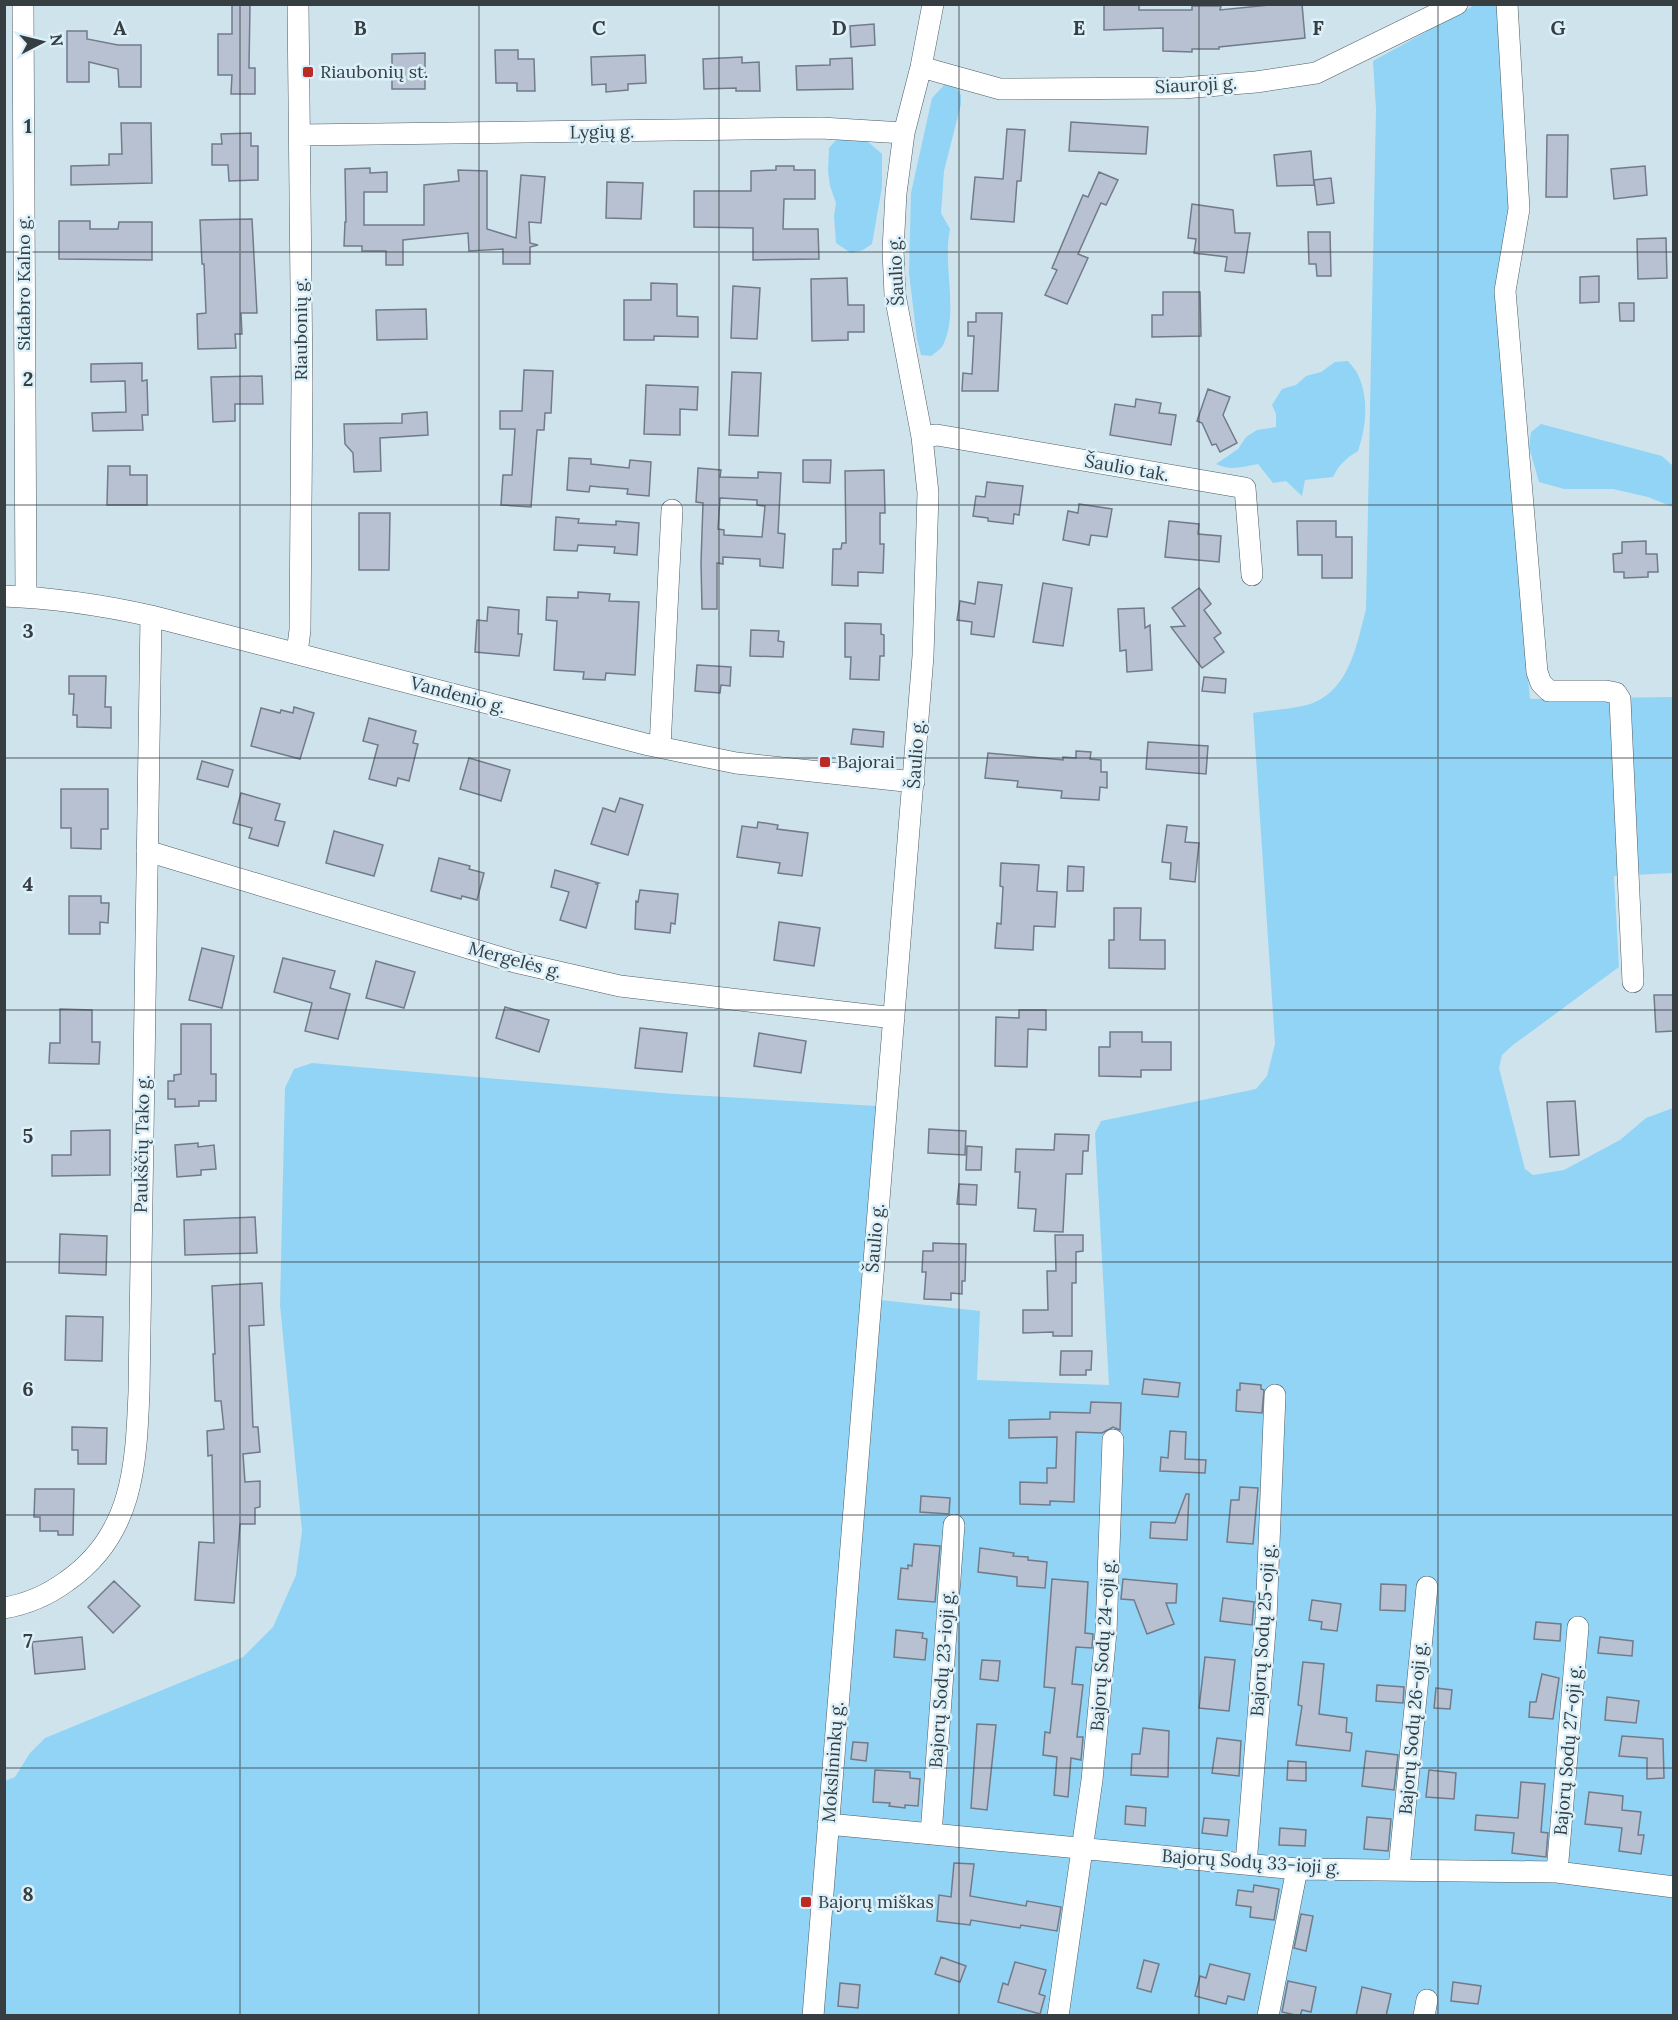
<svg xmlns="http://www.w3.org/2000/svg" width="1678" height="2020" viewBox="0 0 1678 2020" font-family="Lora,serif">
	<rect width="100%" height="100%" fill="#cfe3ed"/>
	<path fill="#92d4f5" d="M1475 5H1501L1513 205 1498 272 1502 384 1530 699 1673 697V873L1614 876 1619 967 1513 1045 1502 1055 1499 1068 1525 1169 1533 1175 1564 1170 1620 1140 1646 1118 1673 1108V2015L5 2016V1781L15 1777 30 1753 45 1738 243 1657 273 1627 296 1575 302 1531 280 1305 285 1088 294 1069 312 1063 674 1094 876 1106 863 1298 980 1311 977 1380 1109 1385 1095 1133 1101 1121 1256 1089 1267 1076 1275 1044 1253 713C1270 710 1297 709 1313 703 1350 688 1357 643 1366 609L1376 109 1373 61Z
		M945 84 955 85 961 95V104L944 171 941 213 950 229C942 265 960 314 942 347 939 350 935 353 931 356L921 355 917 339 909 273 911 193 932 98Z
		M845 138 866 140 882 154V187L872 244 863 250 851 253 836 243 834 216 836 203 830 186 828 171 829 148 836 140Z
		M1348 361C1352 366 1357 371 1359 377 1369 400 1366 428 1358 451 1346 458 1339 465 1333 477L1305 480 1302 496 1286 481 1273 483 1258 464C1243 467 1230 471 1216 464L1238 449 1246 437 1257 430 1276 427V414L1272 405 1282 389 1296 385 1306 376 1321 372 1335 362Z
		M1541 424 1662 456 1673 466V507L1648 497 1613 489H1564L1539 482 1529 447 1531 432Z"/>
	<path fill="#b8c1d1" stroke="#727b8a" stroke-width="1.5" fill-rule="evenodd" d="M232 4H250L249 68H255V94H231L232 75H218V34H232Z
		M1104 4H1139V10H1192V6H1221L1220 10 1279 4H1302L1305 38 1219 47V49H1192V52L1163 51V28L1104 30Z
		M874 24 875 45 851 47 850 26Z
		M67 31H87V39L118 45H141V87H119L118 69 89 62V82H67Z
		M495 50H518V59H534L535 91H517V83H496Z
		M425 53V89H392V54Z
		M645 55 646 83 628 84V90L606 92V84L592 85 591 57Z
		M742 57V63L759 62 760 91H736V88L704 89 703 59Z
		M852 58 853 89 797 90 796 66 830 65V59Z
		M1071 122 1148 127 1146 154 1069 151Z
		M121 123H151L152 183 71 185V166L109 165V154H122Z
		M1007 129 1025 130 1021 181H1017L1014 222 971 219 975 177 1003 179Z
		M251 133V146H258V180L229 181 228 165H212V144H222L221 134Z
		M1547 135H1568L1567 197H1546Z
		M1311 151 1314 185 1277 186 1274 155Z
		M776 166H794V170H815V199H784L783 229H818L819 259 753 260V228L694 227V191H751V171L776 170Z
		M1645 166 1647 195 1614 199 1611 169Z
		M370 168V173L387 172V192H364V225H424V185L459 181 458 170 487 171V229L516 238 521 175 545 177 541 223 529 222 530 243 538 245 530 247V264H503V249L469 251 468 233 403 240V265H386V251H362V246H344L345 222H346L345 169Z
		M1099 172 1118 180 1106 205 1101 203 1078 254 1088 258 1067 304 1045 295 1057 270 1052 268 1083 195 1088 197Z
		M1331 178 1334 203 1317 205 1314 180Z
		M607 182 643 183 641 219 606 218Z
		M1192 204 1233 210 1235 233H1250L1244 273 1225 271 1227 257 1194 253 1196 239 1188 238Z
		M252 219 257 313H241L242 334H235L236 348 198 349 197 314 206 313 204 264H202L200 220Z
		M59 221H90V229H118L119 222H152V260L59 259Z
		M1308 232H1330L1331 276H1317L1316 264H1309Z
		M1666 238 1667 278 1638 279 1637 239Z
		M1599 276V302L1580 303V277Z
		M847 278 848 305H864V332H848V340L812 341 811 279Z
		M651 283 677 284V316L698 317V337L654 336V340H624V300H651Z
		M733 286 760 288 757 339 731 338Z
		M1163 292H1200L1201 336 1152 337V315H1163Z
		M1619 303H1634V321H1620Z
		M426 309 427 339 377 340 376 310Z
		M976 313H1002L998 391H962L963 373 972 374 974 336H968V322H976Z
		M142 363V381L147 380 148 415H142L143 430 93 431 92 413 126 412 125 381 91 382V364Z
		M524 370 553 371 551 413H545L544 430H537L531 507 501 505 503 475H512L515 429H500V411H522Z
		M732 372 761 373 758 436 729 435Z
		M262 376 263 404H235V421L213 422 211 377Z
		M646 385 698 387 697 410 680 409V435L644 434Z
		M1208 389 1230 397 1223 415 1237 443 1220 452 1216 444 1212 445 1202 423 1197 421Z
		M1136 399 1161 403 1159 413 1176 415 1171 445 1110 435 1115 404 1135 407Z
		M427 412 428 435 380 438 381 471 354 472 353 453 345 444 344 424 402 423V414Z
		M569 458 591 459V464L629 468 630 460 651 462 649 496 627 494 628 489 600 487 590 486 589 492 567 490Z
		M803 460H831L830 483 803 482Z
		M108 466H130V475H147V505H107Z
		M698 468 721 470 720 477 758 478V472L781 473 778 533 785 534 783 568 760 566V559L723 557V564L717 563V609H702L701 563 703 503 696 502ZM720 498 757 500V505L765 506 762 537 724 535V530L718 529Z
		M884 470 885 513H880V544H884L883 573 858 572V586L832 585 833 549H841L842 543H846L845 471Z
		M987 482 1023 486 1019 515 1014 514 1013 524 988 521V518L973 516 976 496 985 497Z
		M1079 504 1112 509 1107 537 1091 535 1089 545 1063 540 1068 511 1078 513Z
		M359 513H390L389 570H359Z
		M556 517 579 519 578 523 616 525V521L639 523 637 555 614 553 615 547 578 545 577 551 554 550Z
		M1169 521 1199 524 1198 534 1221 536 1219 562 1165 557Z
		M1297 521H1336V537H1352V578H1322V555H1298Z
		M1646 541V554H1657L1658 572H1648V577L1624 578V572H1614L1613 554 1622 553V542Z
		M978 582 1002 585 994 637 971 634 972 622 957 620 960 601 975 604Z
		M1043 583 1072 588 1063 646 1033 642Z
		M1199 588 1211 604 1204 610 1221 633 1214 638 1224 652 1202 668 1171 627 1185 626 1172 608Z
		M578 592 610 594 609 601 639 602 635 675 606 673 605 680 583 679 584 672 554 670 557 621 546 620 547 597 578 598Z
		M488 607 519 610 518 634H522L519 656 475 652 477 620 487 621Z
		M1144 608 1145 628 1150 625 1152 670 1127 672 1126 650 1120 651 1118 609Z
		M845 623 881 624V634L884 635V656H880L879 680 850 679 851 657H845Z
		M751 630 779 631 778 641 784 642 783 657 750 656Z
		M697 665 731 667 730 686 721 685 720 693 695 691Z
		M69 676H106L105 707H111V728L77 727V715H73L74 694H69Z
		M1204 677 1226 679 1225 693 1202 691Z
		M294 707 314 713 300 759 251 746 261 708 280 713 281 710 293 713Z
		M369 718 416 731 413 743 418 744 409 781 398 778 396 786 369 779 378 745 363 741Z
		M853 729 884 732 883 747 851 744Z
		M1148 742 1208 746 1206 774 1146 769Z
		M1076 751 1091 752 1090 759 1101 760V772H1107V788L1100 787 1099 800 1061 798 1062 791 1017 787 1018 781 985 778 988 753 1063 760V757L1076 758Z
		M469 758 510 770 501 801 460 789Z
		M202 761 233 770 228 787 197 779Z
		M61 789H108V829H101V849L71 848V828H61Z
		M241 793 280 804 275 820 285 822 278 846 249 838 252 828 233 823Z
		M620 798 643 805 628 855 591 844 603 808 615 812Z
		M758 822 778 825 777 829 808 833 802 876 778 873 780 863 737 857 742 826 757 828Z
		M1167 825 1187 827 1185 842 1199 843 1195 882 1170 879 1171 863 1162 862Z
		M334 831 383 845 374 876 326 863Z
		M439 858 470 866 469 869 484 873 477 900 462 896 461 899 431 891Z
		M1001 863 1039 865 1037 891 1057 892 1055 927 1034 926 1033 950 995 948 997 923 1001 924 1003 887 1000 886Z
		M1068 866 1084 867 1083 891H1067Z
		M555 870 599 883 596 884 598 885 586 928 560 920 569 892 551 887Z
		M640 890 678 894 675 924 671 923 670 933 635 929 636 901 638 902Z
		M69 896H101V903H109L108 923 100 922V934H69Z
		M1114 908H1141L1140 940H1165V969L1109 968V940H1114Z
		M779 922 820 928 814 966 774 960Z
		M202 948 234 956 222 1008 189 1000Z
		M283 958 335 971 330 988 350 994 338 1039 305 1031 312 1003 274 992Z
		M376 961 415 972 404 1008 366 998Z
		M1654 995H1674V1031L1656 1032Z
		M505 1007 549 1020 539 1052 496 1038Z
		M60 1009 92 1010V1042H100L99 1064 49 1063 50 1043H60Z
		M1019 1010H1046V1030L1028 1029 1027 1067 995 1066 996 1017 1019 1018Z
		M181 1024H211V1074H216V1101H199V1106L175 1107V1099H168V1081H174V1075L181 1074Z
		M640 1028 687 1033 682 1072 635 1068Z
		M1110 1032H1142V1042H1171V1070H1141V1077L1099 1076V1047H1110Z
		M759 1033 806 1041 801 1073 754 1066Z
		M1575 1101 1579 1155 1550 1157 1547 1102Z
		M929 1129 966 1131 965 1155 928 1153Z
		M110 1130V1175L52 1176V1155H71V1131Z
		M1055 1134 1089 1135 1088 1151H1083L1082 1174H1066L1063 1232 1034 1231 1036 1209 1018 1208 1020 1172H1015L1016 1149 1054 1150Z
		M198 1143V1147L214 1145 216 1169 201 1170V1175L177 1177 175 1145Z
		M967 1146 982 1147 981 1170H966Z
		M959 1184 977 1185 976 1205 957 1204Z
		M255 1217 257 1253 185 1255 184 1220Z
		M60 1234 107 1236 106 1275 59 1273Z
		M1055 1235H1083V1251L1076 1252V1283H1072V1336H1053V1332L1023 1333V1310H1048L1047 1271H1056Z
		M933 1243 966 1244 965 1281H962V1294L951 1293V1300L924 1299 926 1272H922L923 1251H933Z
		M262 1283 264 1325 249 1326 253 1427H258L260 1452 243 1454 245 1482 260 1481V1507L255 1508V1524H240L234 1603 195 1600 199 1542 214 1543 212 1455 208 1456 207 1431 224 1429 221 1401H215L213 1354H215L212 1286Z
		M66 1316 103 1317 102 1361 65 1360Z
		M1061 1351H1092L1091 1370H1086V1375H1060Z
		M1144 1379 1180 1383 1178 1397 1142 1394Z
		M1240 1383 1261 1385V1389L1264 1390 1262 1413 1236 1411 1237 1390H1240Z
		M1091 1402 1121 1403 1120 1430 1113 1427 1102 1433 1076 1432 1074 1502 1050 1501V1505L1020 1504V1482L1047 1483V1468H1056L1057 1437 1009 1438V1420L1050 1419V1412L1090 1413Z
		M72 1427 107 1428 106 1464H78V1450H72Z
		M1170 1431 1186 1432 1185 1459 1206 1460 1205 1473 1160 1471 1161 1457 1168 1458Z
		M1240 1487 1258 1488 1253 1544 1227 1542 1231 1500H1239Z
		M35 1489H74L73 1535H58V1531H40V1517H34Z
		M1186 1494H1189L1187 1540 1150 1538 1151 1522 1175 1523Z
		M921 1496 950 1498 949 1514 920 1512Z
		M914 1544 940 1546 935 1602 898 1599 901 1568 908 1569V1565L912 1566Z
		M980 1548 1014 1553 1013 1556 1028 1557V1560L1047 1562 1045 1588 1017 1586V1577L978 1572Z
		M1052 1579 1088 1582 1085 1633 1093 1634 1092 1648 1076 1647 1072 1684 1083 1685 1077 1737H1083L1081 1760 1071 1758 1068 1797 1054 1795 1057 1757 1043 1755 1045 1732 1050 1733 1055 1688 1044 1687Z
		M1123 1579 1177 1584 1176 1603H1166L1174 1624 1147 1634 1134 1600 1121 1599Z
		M114 1581 140 1606 113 1633 88 1607Z
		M1381 1584 1406 1585 1405 1611 1380 1610Z
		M1223 1598 1254 1602 1252 1625 1220 1621Z
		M1312 1600 1341 1604 1337 1631 1321 1629 1322 1622 1309 1620Z
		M1536 1622 1561 1624 1560 1641 1534 1639Z
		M896 1630 923 1633 922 1638 927 1639 925 1660 894 1657Z
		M82 1637 85 1669 35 1674 32 1642Z
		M1600 1637 1633 1641 1632 1656 1598 1653Z
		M1205 1657 1235 1660 1229 1711 1199 1708Z
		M982 1660 1000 1661 998 1681 980 1679Z
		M1303 1662 1324 1664 1319 1714 1347 1718 1346 1732 1352 1733 1350 1751 1296 1745 1302 1706 1298 1705Z
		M1542 1674 1559 1678 1553 1719 1529 1717 1530 1702H1536Z
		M1377 1685 1404 1687 1403 1703 1376 1701Z
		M1436 1688 1452 1690 1450 1709 1434 1708Z
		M1607 1697 1639 1701 1636 1723 1605 1720Z
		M977 1724 996 1725 987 1810 971 1808Z
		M1143 1728 1169 1731 1168 1777 1131 1775 1132 1754H1140Z
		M1622 1736 1663 1739 1664 1778 1647 1779V1758L1619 1756Z
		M1217 1738 1241 1741 1239 1776 1212 1773Z
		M853 1742 868 1743 866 1761 851 1759Z
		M1366 1751 1398 1755 1394 1790 1362 1786Z
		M1288 1761 1306 1762V1781L1287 1780Z
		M875 1770 910 1772V1778L920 1779 918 1806 905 1805V1808L889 1806 890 1803 873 1802Z
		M1429 1770 1456 1773 1454 1799 1426 1797Z
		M1521 1782 1545 1784 1541 1832 1548 1833 1546 1857 1512 1853 1514 1833 1475 1830 1476 1815 1518 1818Z
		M1589 1792 1623 1796 1622 1810 1641 1812 1638 1835H1644L1641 1854 1619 1851 1622 1828 1585 1824Z
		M1126 1806 1146 1808 1145 1826 1125 1824Z
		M1367 1817 1391 1819 1388 1851 1364 1849Z
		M1204 1818 1229 1820 1227 1836 1202 1833Z
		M1280 1828 1306 1830 1305 1846 1279 1845Z
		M954 1863 974 1864 970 1896 1026 1906 1027 1901 1061 1907 1057 1931 1021 1925 1020 1928 971 1920 970 1925 937 1921 939 1895 951 1897Z
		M1254 1885 1279 1889 1274 1920 1250 1917 1251 1907 1236 1905 1238 1890 1253 1892Z
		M1301 1914 1313 1916 1306 1951 1294 1948Z
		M941 1957 966 1966 960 1982 935 1974Z
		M1144 1960 1159 1964 1151 1992 1137 1988Z
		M1015 1962 1046 1970 1039 1994 1045 1996 1040 2014 998 2002 1003 1983 1008 1985Z
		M1210 1964 1250 1974 1244 2000 1228 1996 1226 2004 1195 1996 1200 1976 1206 1978Z
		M1288 1981 1316 1987 1311 2012 1302 2010 1300 2016 1282 2012Z
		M1453 1982 1481 1986 1478 2004 1451 2001Z
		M840 1983 860 1985 858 2008 838 2006Z
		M1362 1987 1391 1994 1386 2016H1356Z"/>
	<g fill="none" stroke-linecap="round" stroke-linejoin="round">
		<defs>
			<path id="minor" d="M23 4 26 597
				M1507 4 1519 209 1505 291 1537 672 1541 683 1549 691H1606L1616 693 1620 699 1633 982
				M921 67 1000 89 1183 88 1256 82 1316 73 1457 4
				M300 135 821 128 904 133
				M922 437 937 435 1245 488 1252 575
				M4 596C55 598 102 605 151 616L649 745 736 763 914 782
				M297 653 300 630 302 383 298 4
				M660 747 672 510
				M147 851 515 962 620 986 894 1018
				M4 1608C28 1604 48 1595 67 1581 133 1535 136 1466 139 1392L151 616
				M828 1824 1297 1869 1557 1872 1674 1887
				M931 1834 954 1525
				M1246 1864 1266 1618 1275 1395
				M1399 1869 1427 1587
				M1557 1872 1578 1627
				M813 2016 923 656 928 493 922 437 895 295 893 250 896 193 904 133 921 67 933 4
				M1058 2016 1092 1780 1106 1632 1113 1440
				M1268 2016 1297 1869
				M1424 2016 1427 2000"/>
		</defs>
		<use href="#minor" stroke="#4c5c65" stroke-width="22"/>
		<use href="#minor" stroke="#fff" stroke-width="21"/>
	</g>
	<path fill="none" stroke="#363e42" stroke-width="1.5" stroke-opacity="0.55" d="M240 4V2016M479 4V2016M719 4V2016M959 4V2016M1199 4V2016M1438 4V2016M4 252H1674M4 505H1674M4 758H1674M4 1010H1674M4 1262H1674M4 1515H1674M4 1768H1674"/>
	<g fill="#b92b24" stroke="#dcf0fa" stroke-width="2">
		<rect x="302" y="66" width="12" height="12" rx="3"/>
		<rect x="819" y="756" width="12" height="12" rx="3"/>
		<rect x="800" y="1896" width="12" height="12" rx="3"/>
	</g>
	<g text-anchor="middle" stroke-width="5" stroke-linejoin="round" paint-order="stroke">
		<g font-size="18" fill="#363e42" stroke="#dcf0fa" text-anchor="start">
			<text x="320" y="78">Riaubonių st.</text>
			<text x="837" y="768">Bajorai</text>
			<text x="818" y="1908">Bajorų miškas</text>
		</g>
		<g font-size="18" fill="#363e42" stroke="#dcf0fa">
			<text transform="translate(1196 85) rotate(-3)" y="6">Siauroji g.</text>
			<text transform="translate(602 132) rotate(-1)" y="6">Lygių g.</text>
			<text transform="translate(896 271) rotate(-93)" y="6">Šaulio g.</text>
			<text transform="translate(24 283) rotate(-90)" y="6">Sidabro Kalno g.</text>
			<text transform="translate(301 329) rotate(-90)" y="6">Riaubonių g.</text>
			<text transform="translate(1127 468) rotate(10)" y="6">Šaulio tak.</text>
			<text transform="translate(458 695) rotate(15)" y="6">Vandenio g.</text>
			<text transform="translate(916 754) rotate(-86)" y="6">Šaulio g.</text>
			<text transform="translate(515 960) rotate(15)" y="6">Mergelės g.</text>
			<text transform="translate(142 1144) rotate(-89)" y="6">Paukščių Tako g.</text>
			<text transform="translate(875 1238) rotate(-85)" y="6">Šaulio g.</text>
			<text transform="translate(1263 1630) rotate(-86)" y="6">Bajorų Sodų 25-oji g.</text>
			<text transform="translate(1103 1645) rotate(-86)" y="6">Bajorų Sodų 24-oji g.</text>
			<text transform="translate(942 1679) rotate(-86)" y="6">Bajorų Sodų 23-ioji g.</text>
			<text transform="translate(1413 1728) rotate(-85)" y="6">Bajorų Sodų 26-oji g.</text>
			<text transform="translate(1568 1750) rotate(-85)" y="6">Bajorų Sodų 27-oji g.</text>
			<text transform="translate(833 1762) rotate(-86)" y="6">Mokslininkų g.</text>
			<text transform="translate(1251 1862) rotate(4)" y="6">Bajorų Sodų 33-ioji g.</text>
		</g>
	</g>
	<g font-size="20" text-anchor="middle" font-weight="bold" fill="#363e42" stroke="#dcf0fa" stroke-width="5" stroke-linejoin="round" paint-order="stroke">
		<text x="120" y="35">A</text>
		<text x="360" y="35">B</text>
		<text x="599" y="35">C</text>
		<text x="839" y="35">D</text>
		<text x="1079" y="35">E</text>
		<text x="1318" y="35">F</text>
		<text x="1558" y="35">G</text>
		<text x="28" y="133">1</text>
		<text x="28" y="386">2</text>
		<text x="28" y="638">3</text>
		<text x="28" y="891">4</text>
		<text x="28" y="1143">5</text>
		<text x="28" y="1396">6</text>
		<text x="28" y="1648">7</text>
		<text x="28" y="1901">8</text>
	</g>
	<rect width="1678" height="2020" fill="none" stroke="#363e42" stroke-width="12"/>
	<g transform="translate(42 42) rotate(83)" stroke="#dcf0fa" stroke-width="4.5" paint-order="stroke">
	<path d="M0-4.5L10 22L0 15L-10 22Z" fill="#363e42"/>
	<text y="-9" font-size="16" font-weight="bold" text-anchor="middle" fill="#363e42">N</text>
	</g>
</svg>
